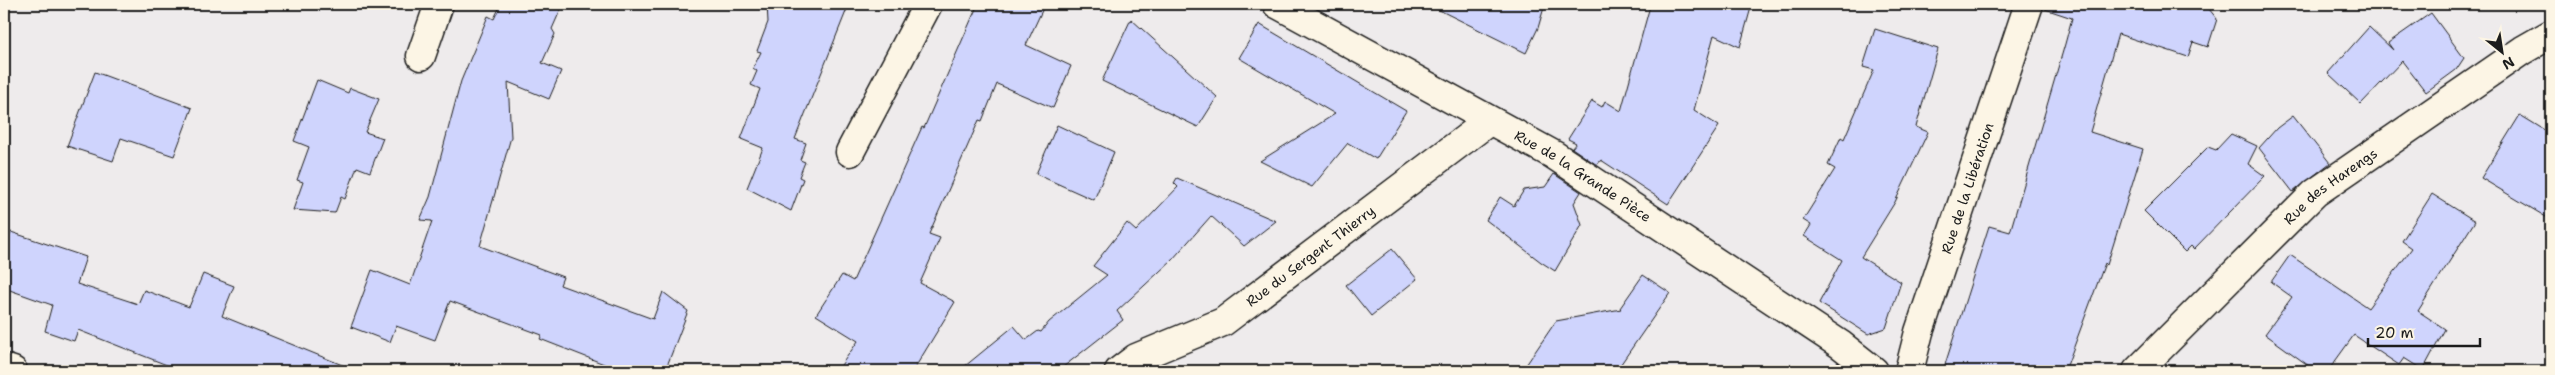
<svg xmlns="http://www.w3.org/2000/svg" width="2555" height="375" viewBox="0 0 2555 375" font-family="'Shantell Sans',sans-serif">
	<rect width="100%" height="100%" fill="#eeebec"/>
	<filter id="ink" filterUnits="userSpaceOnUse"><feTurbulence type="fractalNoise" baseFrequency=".02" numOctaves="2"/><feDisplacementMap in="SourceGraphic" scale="10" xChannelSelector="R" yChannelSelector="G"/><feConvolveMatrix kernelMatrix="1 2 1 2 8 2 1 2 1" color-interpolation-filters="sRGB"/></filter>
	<g filter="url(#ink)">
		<path fill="#cfd4fd" stroke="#1c1c1c" d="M501 4H563L552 29 555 34 542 63 561 71 549 99 508 82 511 137 480 246 563 277 560 285 653 319 663 292 688 311 665 371H622L540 339 542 335 450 301 435 340 396 326 390 342 351 327 372 270 410 285 432 221 420 220 430 197 461 81 488 16 494 19Z
			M767 4H849L795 139 806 143 800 160 805 162 799 177 803 179 791 211 747 188 763 148 741 139 760 89 751 85 757 71 753 68 761 52 757 51 768 22Z
			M978 4H1045L1026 45 1071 66 1053 108 997 84 982 121 979 120 929 234 940 238 920 283 955 302 913 371H837L858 341 816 315 842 275 853 281 922 127 924 128Z
			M1427 4H1545L1538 28 1526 53Z
			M1645 4H1752L1740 47 1714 35 1694 110 1719 126 1668 204 1601 160 1597 165 1572 148 1576 143 1568 139 1592 101 1602 107 1605 101 1621 111 1650 6Z
			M2046 4H2205L2217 19 2208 47 2193 42 2188 57 2118 34 2090 132 2143 149 2107 265 2105 263 2065 371H1943L1989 226 2010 232 2065 44 2072 18 2045 9Z
			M2431 13 2464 58 2456 70 2426 92 2402 61 2361 104 2328 73 2369 27 2393 50 2388 43Z
			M1131 19 1217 97 1198 127 1102 81Z
			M1259 24 1406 111 1376 159 1348 143 1312 187 1260 161 1335 114 1239 58Z
			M1875 29 1938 49 1916 127 1928 132 1895 202 1861 257 1901 282 1886 328 1868 334 1819 303 1842 260 1804 236 1811 225 1803 220 1835 169 1828 165 1841 137 1844 139 1874 70 1863 67Z
			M95 72 192 108 174 156 121 138 113 161 67 146Z
			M317 80 348 93 350 88 379 99 365 132 383 138 370 172 357 167 345 199 341 197 335 213 293 210 303 182 297 180 309 147 294 141Z
			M2520 115 2551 134V220L2481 178Z
			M2293 116 2330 163 2293 192 2259 148 2277 128Z
			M1057 125 1114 152 1094 200 1036 174Z
			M2231 134 2257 146 2248 164 2265 176 2194 249 2191 246 2185 252 2144 211 2208 147 2216 150Z
			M1554 174 1581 192 1574 203 1582 225 1555 271 1541 262 1486 220 1500 197 1514 206 1524 190 1545 187Z
			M1177 178 1276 221 1244 246 1211 216 1172 260 1117 311 1123 320 1058 371H959L1014 326 1026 340 1038 331 1041 332 1049 322 1107 275 1093 266 1127 223 1136 231 1178 187 1174 183Z
			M2432 194 2475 221 2418 311 2445 329 2423 370 2404 358 2399 365 2354 335 2328 371H2316L2265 334 2292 297 2271 282 2290 255 2368 308 2412 248 2402 241Z
			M11 232 86 257 77 284 138 304 144 290 189 307 203 274 234 286 222 316 357 371H182L78 330 74 341 45 331 52 305 4 288V253Z
			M1392 249 1417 279 1371 316 1346 285Z
			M1643 275 1670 293 1616 371H1522L1556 321 1621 309 1620 308Z"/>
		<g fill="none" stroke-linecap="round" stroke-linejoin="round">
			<defs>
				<g id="minor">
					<path id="s1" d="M1277 4 1554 155 1841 345 1874 371"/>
					<path d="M421 56 439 4"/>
					<path d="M850 152 928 4"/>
					<path d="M4 368 13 371"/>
					<path id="s2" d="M1119 371 1136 358 1223 322 1489 121"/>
					<path id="s3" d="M1909 371 1919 332 2029 4"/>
					<path id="s4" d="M2137 371 2315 193 2523 50 2551 34"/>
				</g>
			</defs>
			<use href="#minor" stroke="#1c1c1c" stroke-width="31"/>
			<use href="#minor" stroke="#fcf5e5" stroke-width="28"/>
		</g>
	</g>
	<g text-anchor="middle" stroke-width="4" stroke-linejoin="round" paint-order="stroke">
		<g font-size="14" fill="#1c1c1c" stroke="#fcf5e5">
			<text dy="5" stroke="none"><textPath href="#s1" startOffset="351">Rue de la Grande Pièce</textPath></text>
			<text dy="5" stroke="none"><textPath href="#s3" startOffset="192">Rue de la Libération</textPath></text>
			<text dy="5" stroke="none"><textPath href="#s4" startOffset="268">Rue des Harengs</textPath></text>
			<text dy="5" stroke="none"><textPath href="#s2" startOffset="225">Rue du Sergent Thierry</textPath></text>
		</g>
	</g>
	<rect width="2555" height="375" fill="none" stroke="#fcf5e5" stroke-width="20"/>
	<rect x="10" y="10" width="2535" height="355" fill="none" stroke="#1c1c1c" stroke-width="2" filter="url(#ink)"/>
	<g transform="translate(2502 52) rotate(150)" stroke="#fcf5e5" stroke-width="4" paint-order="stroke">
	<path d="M0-4L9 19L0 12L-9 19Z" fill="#1c1c1c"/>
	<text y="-8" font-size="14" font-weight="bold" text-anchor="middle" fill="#1c1c1c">N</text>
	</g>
	<path d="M2368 338v8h112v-8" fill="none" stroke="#1c1c1c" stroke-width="2.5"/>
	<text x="2375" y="338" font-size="15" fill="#1c1c1c" stroke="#fcf5e5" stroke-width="4" paint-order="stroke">20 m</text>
</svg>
